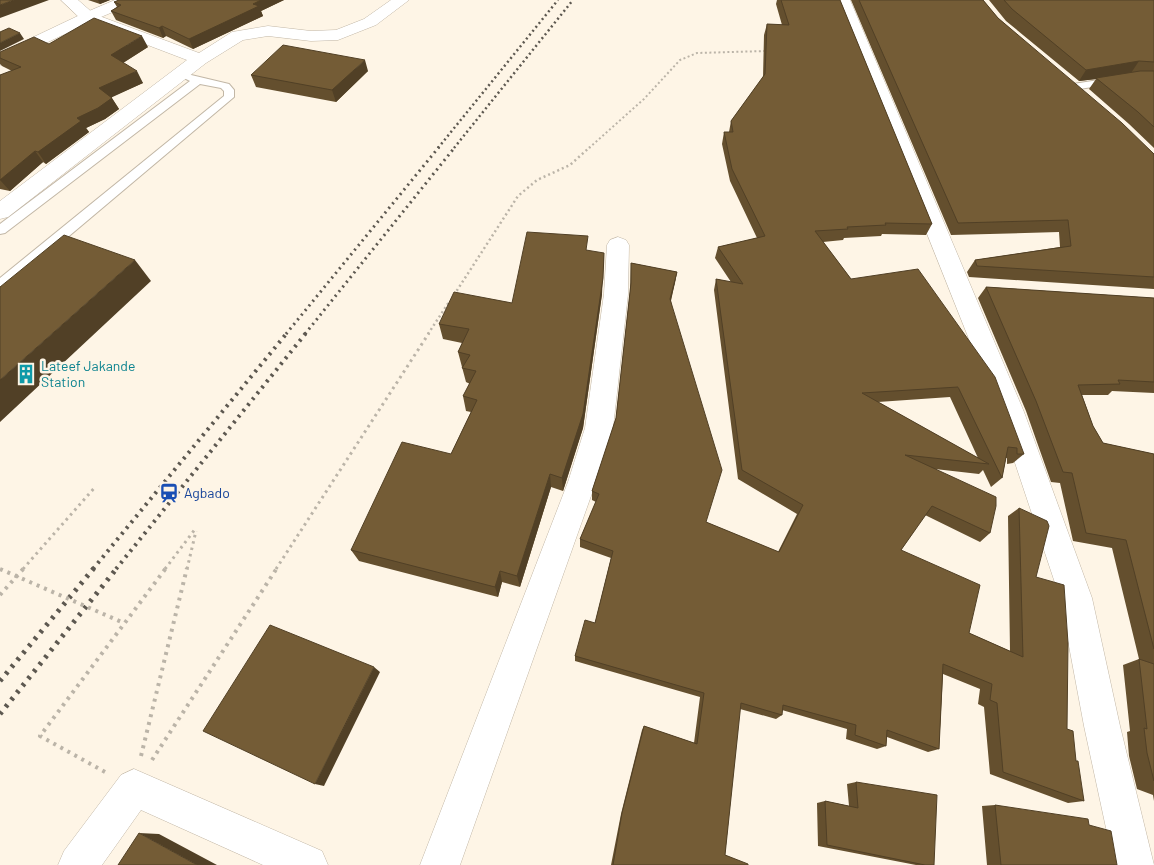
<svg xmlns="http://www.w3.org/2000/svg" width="1154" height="865" viewBox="0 0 1154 865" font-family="Barlow,sans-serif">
	<rect width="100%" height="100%" fill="#fef5e6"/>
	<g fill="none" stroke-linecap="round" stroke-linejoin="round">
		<defs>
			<path id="lane" d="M187 74 229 84 234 90V97L5 290 0 291V278L224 96V91L221 88 200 84 5 233 0 234V224L190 81 182 77Z
				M1131 75H1154V81H1131L1073 90 1068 87 1073 84Z"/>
			<path id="street" d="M61 0H78L94 14 199 53 232 32 268 26 311 31 336 30 364 19 391 0H409L376 25 338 40 311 41 268 36 243 40 206 63 8 217 0 219V201L187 60 82 20Z
				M834 0H850L1024 412 1092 598 1120 726 1154 865H1114L1084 726 1060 598 998 412Z
				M618 237 626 240 629 245 628 294 613 428 596 482 460 865H420L568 482 585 428 604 294 607 245 610 240Z
				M134 769 322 851 328 865H263L141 810 102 865H58L64 851 121 775Z"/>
			<path id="secondary" d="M115 0H137L134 3 94 20 0 65V53L82 14Z"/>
		</defs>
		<use href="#lane" stroke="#c2b7a6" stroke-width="2"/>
		<use href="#street" stroke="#c2b7a6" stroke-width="1"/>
		<use href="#secondary" stroke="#c2b7a6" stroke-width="1"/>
		<path stroke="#bbb4a8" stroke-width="2" stroke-dasharray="2 2.5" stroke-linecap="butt" d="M589 148 644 99 680 60 697 53 766 51"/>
		<path stroke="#bbb4a8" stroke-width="2.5" stroke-dasharray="2 3" stroke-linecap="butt" d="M454 295 518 196 537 180 570 165 590 147
			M428 334 449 302"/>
		<path stroke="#bbb4a8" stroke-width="3" stroke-dasharray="2.5 4" stroke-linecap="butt" d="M23 569 96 486
			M165 569 196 528
			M187 569 196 531
			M276 569 429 333"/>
		<path stroke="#bbb4a8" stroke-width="4" stroke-dasharray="3 5" stroke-linecap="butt" d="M0 595 24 568
			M141 756 187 568
			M152 760 277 568
			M105 772 40 736 166 568"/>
		<use href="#lane" fill="#fff" fill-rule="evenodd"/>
		<use href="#street" fill="#fff" fill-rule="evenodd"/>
		<use href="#secondary" fill="#fff" fill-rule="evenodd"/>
		<path stroke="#5d5850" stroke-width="2.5" stroke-dasharray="2 3" stroke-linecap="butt" d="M438 148 558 0
			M454 148 573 0"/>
		<path stroke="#5d5850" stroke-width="3" stroke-dasharray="2 4" stroke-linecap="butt" d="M286 334 439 147
			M305 334 455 147"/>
		<path stroke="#5d5850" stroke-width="4" stroke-dasharray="2.5 5" stroke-linecap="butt" d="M93 569 287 333
			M116 569 306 333"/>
		<path stroke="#5d5850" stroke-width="5" stroke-dasharray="3 6" stroke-linecap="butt" d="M0 681 94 568
			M0 714 117 568"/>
		<path stroke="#bbb4a8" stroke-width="4" stroke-dasharray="3 5" stroke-linecap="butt" d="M0 569 124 623"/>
	</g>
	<path fill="#644f2e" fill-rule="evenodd" d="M88 0H110L100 4Z
		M119 0H284L261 11 263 16 193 49 166 36 163 38 116 20 111 11 117 7 114 2Z
		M777 0H840L932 224 926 235 882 234 881 236 844 238 843 240 823 242 851 279 1024 454 1013 463 1007 464V458H1006L1002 478 991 487 983 470 979 474 935 469 990 533 980 542 925 515 901 550 969 633 1010 651 1008 516 1019 508 1036 577 1067 729 1076 761 1084 801 1068 803 990 774 984 707 978 704 980 689 943 674 939 749 928 752 887 737 886 746 877 749 846 739 847 729 782 710V715L776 719 740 709 725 855 748 865H611L621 814 642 730 644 726 694 743 700 697 575 661V656L595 623 611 558 580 547V539L596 502 592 500V491L616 418 630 292 631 263 677 272 671 301 706 522 778 552 797 514 738 479 714 290 716 279 731 282 715 258 718 247 757 238 730 181 722 144 724 132H729L731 121 763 77 764 35 767 24 782 25 776 4ZM950 397 978 458 878 402Z
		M851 0H983L998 18 1154 154V289L969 277 967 272 975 260 1060 247 1059 232 951 235Z
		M989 0H1154V148L1129 124 1089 89 1096 79 1079 81 1006 21Z
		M49 44 148 47 123 63 143 83 111 97 119 109 105 119 86 128 89 132 46 164 43 162 10 191 0 189V75L12 71 2 66 0 64V52Z
		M368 71 336 102 256 87 251 75Z
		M587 250 602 294 583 428 563 491 551 487 520 587 502 582 498 597 359 561 351 550 451 454 471 412 466 411 463 396 470 384 466 382 458 352 462 343 443 339 439 324 512 303Z
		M986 287 1154 298V393L1112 391 1108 395H1082L1093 426 1103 443 1154 454V801L1153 795 1137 789 1129 756 1127 732 1130 731 1123 665 1139 659 1112 548 1073 541 1060 483 1051 482 1026 411 978 298Z
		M856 782 934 865H916L818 846 817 803 825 801 849 806 847 784Z
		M995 805 1089 825 1117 865H987L982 806Z"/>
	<path fill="#514026" d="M14 0H49L0 18V5Z
		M98 0H110L100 4Z
		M261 0H284L261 11 263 16 193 49 189 39Z
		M162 26 166 36 163 38 159 28Z
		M20 33 24 39 0 51V43Z
		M142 36 148 47 118 66 111 55Z
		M365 60 368 71 336 102 332 90Z
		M1139 61 1131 73 1096 78V79L1079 81 1086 70Z
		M137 71 143 83 106 100 99 88Z
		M112 98 119 109 105 119 86 128 89 132 46 164 38 152 77 118Z
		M35 151 43 162 10 191 0 180Z
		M604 253 602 294 583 428 563 491 562 478Z
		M135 260 151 281 0 422V380Z
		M677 272 675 283 668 311 670 299Z
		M550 474 551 487 520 587 517 576Z
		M500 571 502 582 498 597 495 587Z
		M374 667 380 672 324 786 315 784Z
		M139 833 159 834 217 865H197Z"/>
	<path fill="#745c36" stroke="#514026" d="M0 0H14L0 5Z
		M119 0H261L253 4 259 6 189 39 162 26 159 28 111 11 121 5 114 2Z
		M781 0H840L932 224 885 223 886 225 847 227 848 229 815 231 851 279 918 269 995 377 1024 454H1017V448L1008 447 1002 478 958 387 862 393 989 464 905 455 996 497V506L990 533 932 506 901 550 980 585 969 633 1023 657 1019 508 1047 521 1049 526 1036 577 1064 585 1068 643 1067 729 1073 731 1076 761H1078L1084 801 1003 772 997 703 990 700 992 684 943 664 939 749 887 730 886 746 855 735 856 725 783 705 782 715 741 703 725 855 748 864V865H613L622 813 644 726 697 744 704 693 575 656 585 620 595 623 613 551 580 539 599 494 592 491 616 418 631 283V263L677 272 670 299 722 470 706 522 779 552 803 505 742 470 716 279 743 284 718 247 765 236 732 169 724 132H733L731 121 765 74 767 24 789 25Z
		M859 0H983L998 18 1122 123 1154 154V277L977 266 975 260 1071 246 1068 220 958 223Z
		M1004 0H1154V62L1139 61 1086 70 1012 9Z
		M94 18 142 36 111 55 137 71 99 88 112 98 98 108 77 118 81 121 38 152 35 151 0 180V75L21 67 0 58V52L34 37 49 44Z
		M9 28 20 33 0 43V32Z
		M283 45 365 60 332 90 251 75Z
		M1140 71H1154V127L1138 112 1096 78Z
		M527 232 588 236 586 250 604 253 603 278 583 414 562 478 550 474 517 576 500 571 495 587 351 550 402 442 451 454 477 400 463 396 476 371 462 368 470 355 458 352 469 329 439 324 454 292 512 303Z
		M64 235 135 260 0 380V287Z
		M986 287 1154 298V382L1118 380 1120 384 1078 385 1093 426 1103 443 1154 454V649L1126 540 1086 533 1072 473 1063 472 1036 401Z
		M270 625 374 667 315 784 203 731Z
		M1139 659 1154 664V781L1147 753 1144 728 1147 729Z
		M856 782 937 795 934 865H925L827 845 825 801 858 808Z
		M995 805 1088 819 1089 825 1111 831 1117 865H1001Z
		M139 833 197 865H118Z"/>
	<defs>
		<symbol id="building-bare" viewBox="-9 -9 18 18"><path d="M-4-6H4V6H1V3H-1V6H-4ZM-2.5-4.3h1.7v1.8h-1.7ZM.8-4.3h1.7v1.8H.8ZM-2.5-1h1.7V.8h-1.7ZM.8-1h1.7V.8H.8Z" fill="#0f9aa8" stroke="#fef5e6" stroke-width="2.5" paint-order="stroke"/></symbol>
		<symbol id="station-bare" viewBox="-9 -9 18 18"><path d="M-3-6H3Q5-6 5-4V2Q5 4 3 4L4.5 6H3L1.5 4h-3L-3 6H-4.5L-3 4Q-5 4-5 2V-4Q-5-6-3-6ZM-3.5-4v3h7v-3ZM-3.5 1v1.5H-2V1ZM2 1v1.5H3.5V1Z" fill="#1a4fb4" stroke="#fef5e6" stroke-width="2.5" paint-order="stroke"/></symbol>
	</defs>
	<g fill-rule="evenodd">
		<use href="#building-bare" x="12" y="360" width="28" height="28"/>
		<use href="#station-bare" x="155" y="479" width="28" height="28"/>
	</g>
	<g text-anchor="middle" stroke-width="5" stroke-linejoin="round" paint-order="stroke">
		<g font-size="14" fill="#0d838f" stroke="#fef5e6" text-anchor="start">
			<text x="41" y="371">Lateef Jakande<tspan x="41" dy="16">Station</tspan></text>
		</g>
		<g font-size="14" fill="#164399" stroke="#fef5e6" text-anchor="start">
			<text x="184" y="498">Agbado</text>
		</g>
	</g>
</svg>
